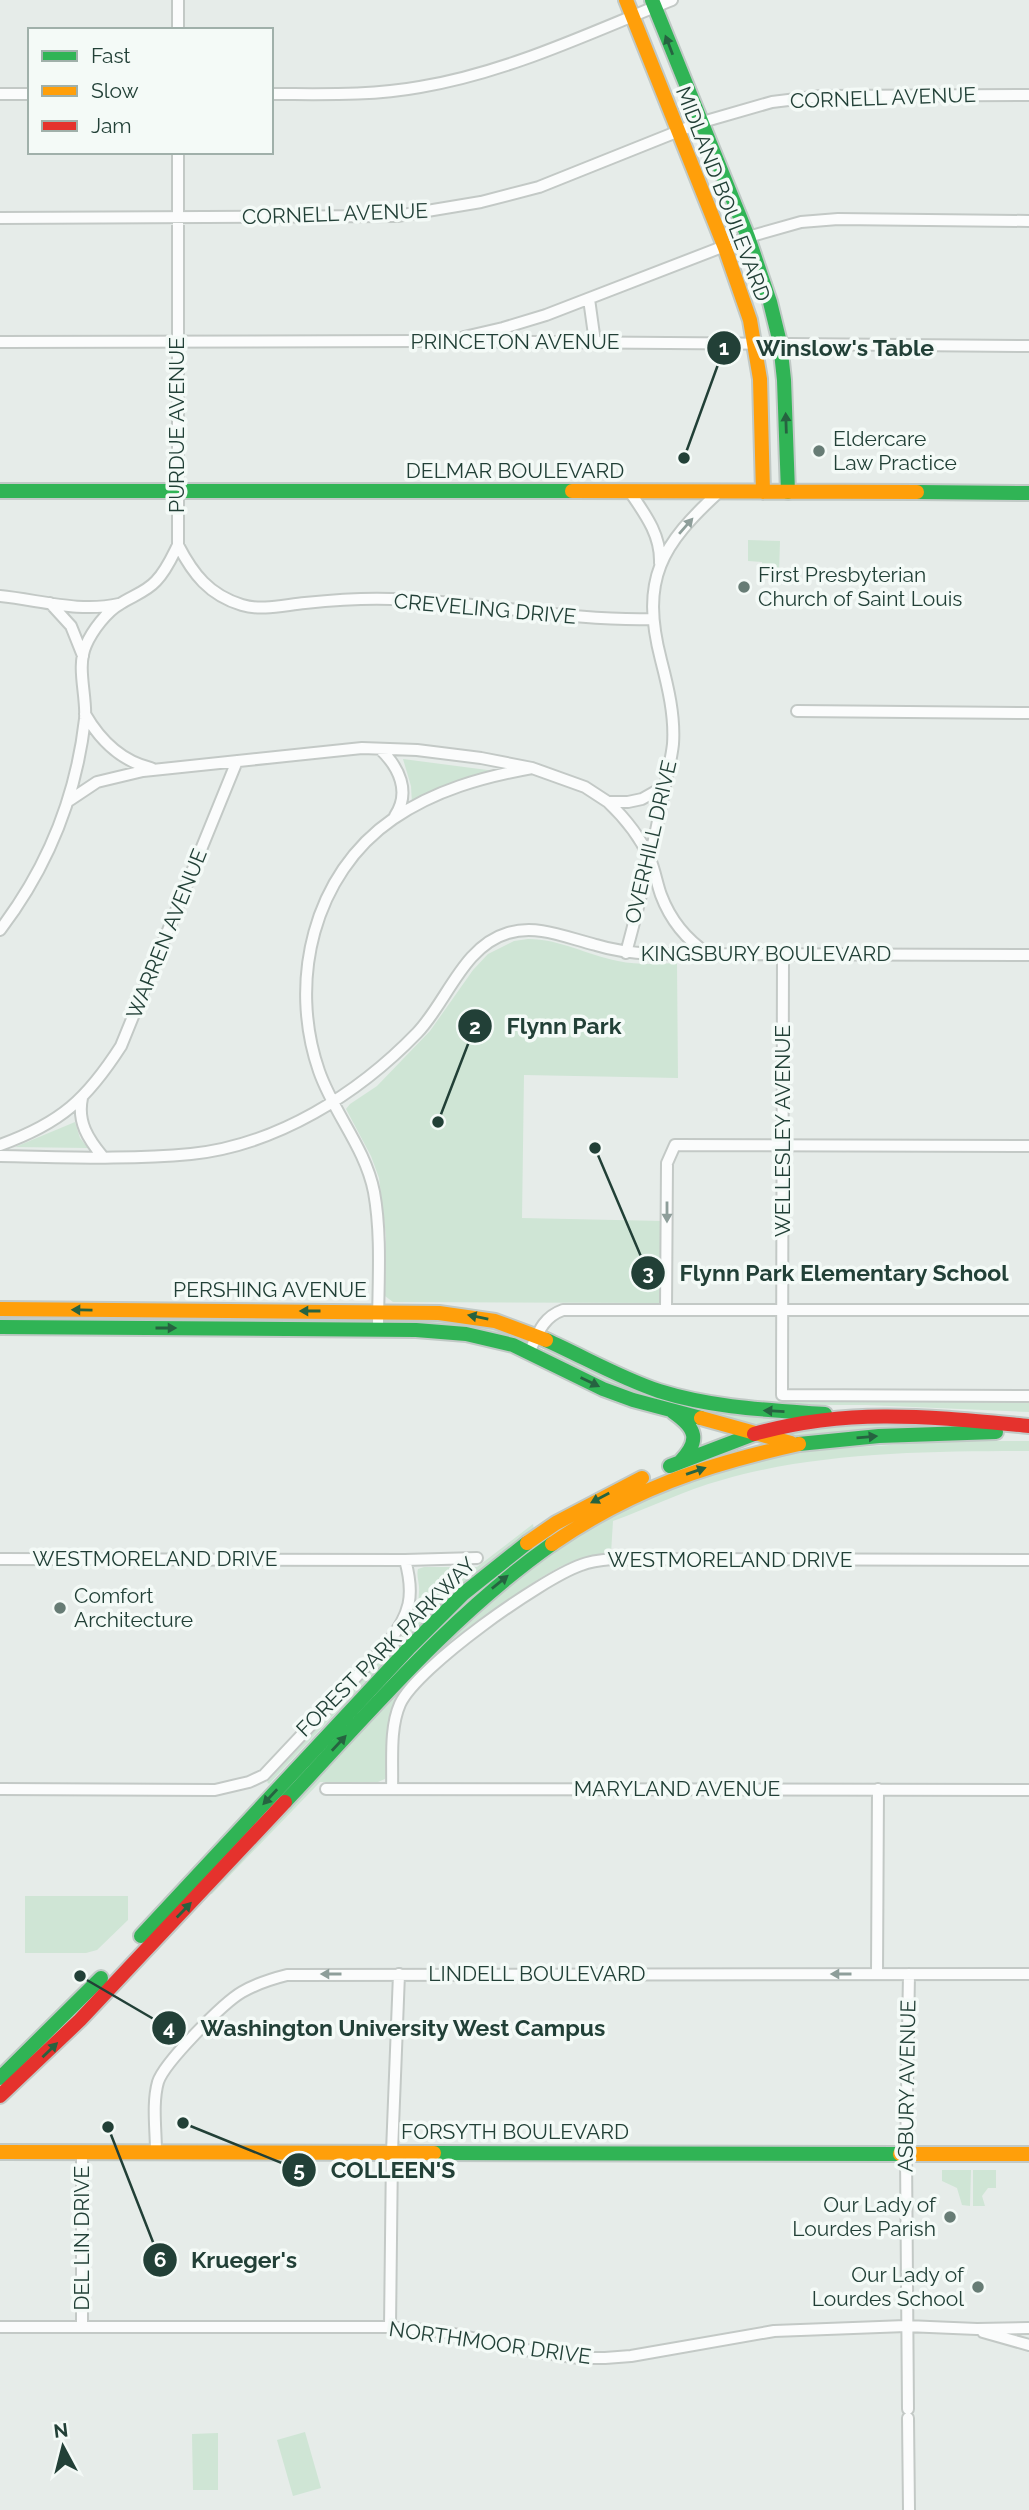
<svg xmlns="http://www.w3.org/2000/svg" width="1029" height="2510" viewBox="0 0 1029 2510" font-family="Raleway,sans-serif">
	<rect width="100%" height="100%" fill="#e6ece9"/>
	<path fill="#cfe5d5" d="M748 540 780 541 779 575H762V562L748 561Z
		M403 759 495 771 457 781 412 804 411 786Z
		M528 939C560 939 587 955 618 961 637 965 658 964 677 963L678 1078 524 1075 522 1218 663 1221V1300L659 1303 393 1302 385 1296 386 1236 379 1178 371 1156 346 1109 350 1104 377 1086 430 1031 473 970 488 954 514 941Z
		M75 1122 80 1138 88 1148 15 1147Z
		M0 1314 365 1317V1320L362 1323 0 1322Z
		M390 1318H459L524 1336 519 1341C477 1327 436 1325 392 1323Z
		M544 1345 617 1380 774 1417V1419L750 1427 705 1414 615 1387 548 1354 544 1351Z
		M777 1402H1029V1412L866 1405H777Z
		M831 1421 962 1425 801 1437 786 1436 777 1431Z
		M945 1441H1029V1451C932 1451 816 1452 722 1480 685 1490 649 1508 613 1521L611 1553C596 1556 579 1558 564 1565 528 1581 410 1669 395 1703 385 1728 390 1752 387 1778L378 1782H320L212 1894 206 1895 447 1639 561 1543 674 1484 793 1452Z
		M533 1524 534 1530 406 1638 269 1784 267 1782 400 1639C410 1625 419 1609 419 1592 420 1584 416 1576 418 1569L424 1567H477Z
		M25 1896H128V1920L97 1950 86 1953H25Z
		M942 2170H971L970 2206 962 2205 957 2188 942 2181Z
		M973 2170H996V2188H988L982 2196 985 2206H973Z
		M305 2432 321 2488 293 2496 277 2440Z
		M218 2433V2490H193L192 2434Z"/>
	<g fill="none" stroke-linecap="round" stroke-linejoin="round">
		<defs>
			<path id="street" d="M178 30V0
				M0 94H30
				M271 94C321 94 371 96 420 87 509 72 589 33 672 0
				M0 218 397 216 481 202 539 187 699 123 772 102 821 96 1029 95
				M589 299 595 342
				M464 337 503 328 546 315 748 237 801 222 838 219 1029 221
				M0 342 423 341 1029 346
				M630 492C645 514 661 535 660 563
				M178 545C193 574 209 595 242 605 262 611 284 605 305 603 334 600 362 598 391 599 479 601 564 621 652 619
				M0 596C40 600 79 613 119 604
				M50 603 71 626 83 656
				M797 711 1029 713
				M85 714C100 740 121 761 151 768
				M380 749C399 767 411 792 395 816
				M70 800 97 782 143 771 362 748 417 750 481 758 532 768 585 787 608 802H628L642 799 665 786
				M608 802C626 819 640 837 650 859 655 871 657 884 661 895 670 919 687 940 708 954
				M0 930C48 867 76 798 85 719 87 696 76 667 86 645 92 631 107 611 120 604 132 596 146 592 156 581 166 571 172 557 178 545V152
				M626 953C640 901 653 849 663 796 666 779 671 762 673 744 675 716 668 687 661 660 640 579 661 545 720 491
				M783 954 782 1395 1029 1396
				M82 1098C77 1122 88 1139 103 1157
				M0 1145C61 1123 87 1099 121 1046L237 761
				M0 1156C64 1157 128 1160 191 1154 277 1145 358 1094 417 1033 447 1002 463 946 508 933 538 924 567 938 596 945 615 951 634 953 653 954L1029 955
				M666 1310 667 1163 675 1145 1029 1146
				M378 1330C378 1285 382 1236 374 1192 365 1147 334 1114 319 1071 288 982 313 874 393 819 435 790 483 777 532 768
				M530 1351C538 1333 543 1317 563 1310H1029
				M0 1559 405 1560 477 1558
				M0 1789 215 1790 249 1782 264 1775 388 1643C410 1614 415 1596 405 1560
				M326 1789 1029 1790
				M392 1789C393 1763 389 1729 400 1704 417 1667 541 1579 581 1565 591 1561 601 1560 612 1559L1029 1560
				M877 1974 878 1789
				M82 2152V2325
				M156 2152C156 2130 152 2103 158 2082 164 2063 223 2003 242 1992 256 1984 271 1979 287 1975L1029 1974
				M0 2327H390L445 2332 526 2350 579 2358H605L631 2356 774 2331 906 2326 977 2329 1029 2328
				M390 2327 392 2152 399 1974
				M983 2332 1029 2345
				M908 2409 906 2154 909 1974
				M908 2418 909 2510"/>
			<path id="fast" d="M652 0 748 237 770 302 780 343 784 380 788 492
				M0 491H572
				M917 492 1029 493
				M0 1327 416 1330 466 1334 513 1345 603 1389 633 1400 701 1418
				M546 1340C584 1357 620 1378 659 1391 713 1408 769 1410 825 1414
				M673 1412C696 1428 701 1440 680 1462
				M799 1444 879 1436 996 1432
				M670 1466 754 1434
				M285 1802C370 1712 450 1616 552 1544
				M141 1936 410 1647 463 1594 527 1543
				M0 2078 101 1978
				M434 2153 900 2154"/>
			<path id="slow" d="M626 0 725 248 750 320 760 379 763 492
				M572 491 917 492
				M0 1309 439 1313 495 1321 546 1340
				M701 1418 791 1443
				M527 1543 556 1523 642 1478
				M552 1544C632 1489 705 1465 799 1444
				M0 2152 434 2153
				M900 2154H1029"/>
			<path id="jam" d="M754 1434C849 1407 933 1417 1029 1426
				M0 2096 80 2020 285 1802"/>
		</defs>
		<use href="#street" stroke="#c3c9c6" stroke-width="14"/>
		<use href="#fast" stroke="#c1c9c6" stroke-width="18"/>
		<use href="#slow" stroke="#c1c9c6" stroke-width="18"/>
		<use href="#jam" stroke="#c1c9c6" stroke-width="18"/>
		<use href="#street" stroke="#fbfcfc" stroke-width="10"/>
		<use href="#fast" stroke="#30b455" stroke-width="14"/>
		<use href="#slow" stroke="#ff9f0a" stroke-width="14"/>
		<use href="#jam" stroke="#e5322d" stroke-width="14"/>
	</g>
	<defs><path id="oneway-solid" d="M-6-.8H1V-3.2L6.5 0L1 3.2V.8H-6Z" transform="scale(1.75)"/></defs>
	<g fill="#266340">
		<use href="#oneway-solid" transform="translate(669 45) rotate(-111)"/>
		<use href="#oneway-solid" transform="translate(786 423) rotate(-92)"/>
		<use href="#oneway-solid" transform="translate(82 1310) rotate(-179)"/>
		<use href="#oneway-solid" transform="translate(310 1311) rotate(-180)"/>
		<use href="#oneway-solid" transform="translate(478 1317) rotate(-169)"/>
		<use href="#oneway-solid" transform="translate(166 1328)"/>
		<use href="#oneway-solid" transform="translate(590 1382) rotate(26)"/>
		<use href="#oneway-solid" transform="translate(774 1411) rotate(-177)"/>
		<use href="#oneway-solid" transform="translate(867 1437) rotate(-5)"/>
		<use href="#oneway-solid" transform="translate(696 1471) rotate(-19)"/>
		<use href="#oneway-solid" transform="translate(600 1498) rotate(152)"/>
		<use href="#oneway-solid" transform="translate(500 1582) rotate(-39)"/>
		<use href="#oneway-solid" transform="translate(339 1743) rotate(-47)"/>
		<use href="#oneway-solid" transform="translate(270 1797) rotate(133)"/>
		<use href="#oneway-solid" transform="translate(184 1910) rotate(-46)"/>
		<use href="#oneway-solid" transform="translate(50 2050) rotate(-44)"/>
	</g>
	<g fill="#8e9e9a">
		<use href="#oneway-solid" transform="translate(686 526) rotate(-49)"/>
		<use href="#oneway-solid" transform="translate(667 1212) rotate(90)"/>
		<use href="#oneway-solid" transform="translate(331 1974) rotate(-180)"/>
		<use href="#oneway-solid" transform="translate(841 1974) rotate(-180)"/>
	</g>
	<g fill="#677c75" stroke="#f4faf7" stroke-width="2.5">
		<circle cx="819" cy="451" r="7"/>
		<circle cx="744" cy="587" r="7"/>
		<circle cx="60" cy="1608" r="7"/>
		<circle cx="950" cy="2217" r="7"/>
		<circle cx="978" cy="2287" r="7"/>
	</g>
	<g text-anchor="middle" stroke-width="7" stroke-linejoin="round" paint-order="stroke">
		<g font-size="21" fill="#224037" stroke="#f4faf7">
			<text transform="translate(883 98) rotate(-2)" y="7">CORNELL AVENUE</text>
			<text transform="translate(723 194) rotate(69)" y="7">MIDLAND BOULEVARD</text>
			<text transform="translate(335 214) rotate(-2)" y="7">CORNELL AVENUE</text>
			<text x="515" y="349">PRINCETON AVENUE</text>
			<text transform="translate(177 425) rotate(-90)" y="7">PURDUE AVENUE</text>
			<text x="515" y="478">DELMAR BOULEVARD</text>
			<text transform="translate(485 609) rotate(5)" y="7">CREVELING DRIVE</text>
			<text transform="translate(651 842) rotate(-77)" y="7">OVERHILL DRIVE</text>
			<text transform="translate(167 934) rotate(-68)" y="7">WARREN AVENUE</text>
			<text x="766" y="961">KINGSBURY BOULEVARD</text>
			<text transform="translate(783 1131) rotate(-90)" y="7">WELLESLEY AVENUE</text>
			<text x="270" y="1297">PERSHING AVENUE</text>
			<text x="155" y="1566">WESTMORELAND DRIVE</text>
			<text x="730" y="1567">WESTMORELAND DRIVE</text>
			<text transform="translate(386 1647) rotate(-45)" y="7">FOREST PARK PARKWAY</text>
			<text x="677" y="1796">MARYLAND AVENUE</text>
			<text x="537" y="1981">LINDELL BOULEVARD</text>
			<text transform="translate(907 2086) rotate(-89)" y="7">ASBURY AVENUE</text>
			<text x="515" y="2139">FORSYTH BOULEVARD</text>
			<text transform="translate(82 2238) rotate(-90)" y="7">DEL LIN DRIVE</text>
			<text transform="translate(490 2343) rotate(8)" y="7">NORTHMOOR DRIVE</text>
		</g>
		<g font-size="21" fill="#224037" stroke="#f4faf7" text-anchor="start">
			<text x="833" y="446">Eldercare<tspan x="833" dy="24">Law Practice</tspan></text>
			<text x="758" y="582">First Presbyterian<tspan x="758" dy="24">Church of Saint Louis</tspan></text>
			<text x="74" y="1603">Comfort<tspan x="74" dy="24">Architecture</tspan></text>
			<text x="936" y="2212" text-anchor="end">Our Lady of<tspan x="936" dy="24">Lourdes Parish</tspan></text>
			<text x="964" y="2282" text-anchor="end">Our Lady of<tspan x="964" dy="24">Lourdes School</tspan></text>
		</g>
	</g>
	<path fill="none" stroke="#224037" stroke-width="2.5" d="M684 458L724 348M438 1122L475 1026M595 1148L648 1273M80 1976L169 2028M183 2123L299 2170M108 2127L160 2260"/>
	<g fill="#224037" stroke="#f4faf7" stroke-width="2.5">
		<circle cx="684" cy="458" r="7"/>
		<circle cx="438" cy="1122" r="7"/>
		<circle cx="595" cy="1148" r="7"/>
		<circle cx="80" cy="1976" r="7"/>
		<circle cx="183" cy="2123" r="7"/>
		<circle cx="108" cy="2127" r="7"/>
		<circle cx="724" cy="348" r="18"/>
		<circle cx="475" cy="1026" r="18"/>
		<circle cx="648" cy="1273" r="18"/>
		<circle cx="169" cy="2028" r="18"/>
		<circle cx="299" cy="2170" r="18"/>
		<circle cx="160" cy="2260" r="18"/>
	</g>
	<g font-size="21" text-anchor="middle" font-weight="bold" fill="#fff">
		<text x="724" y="355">1</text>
		<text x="475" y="1034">2</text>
		<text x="648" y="1280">3</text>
		<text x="169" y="2035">4</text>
		<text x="299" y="2177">5</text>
		<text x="160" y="2267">6</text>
	</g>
	<g font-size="23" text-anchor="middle" font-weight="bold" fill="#224037" stroke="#f4faf7" stroke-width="7" stroke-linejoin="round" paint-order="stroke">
		<text x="845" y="356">Winslow's Table</text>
		<text x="564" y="1034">Flynn Park</text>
		<text x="844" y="1281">Flynn Park Elementary School</text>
		<text x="403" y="2036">Washington University West Campus</text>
		<text x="393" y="2178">COLLEEN'S</text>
		<text x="244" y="2268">Krueger's</text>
	</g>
	<rect x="28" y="28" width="245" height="126" fill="#f4faf7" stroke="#a0b0aa" stroke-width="2"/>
	<rect x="42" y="51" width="35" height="10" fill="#30b455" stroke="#a0b0aa" stroke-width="2"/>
	<text x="91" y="63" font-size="21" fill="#224037">Fast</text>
	<rect x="42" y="86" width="35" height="10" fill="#ff9f0a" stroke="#a0b0aa" stroke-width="2"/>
	<text x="91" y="98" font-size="21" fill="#224037">Slow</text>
	<rect x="42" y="121" width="35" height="10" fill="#e5322d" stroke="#a0b0aa" stroke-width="2"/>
	<text x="91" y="133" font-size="21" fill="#224037">Jam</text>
	<g transform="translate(63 2447) rotate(353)" stroke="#f4faf7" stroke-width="5" paint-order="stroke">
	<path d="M0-5L12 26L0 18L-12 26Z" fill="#224037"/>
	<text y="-10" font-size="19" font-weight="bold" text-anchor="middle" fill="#224037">N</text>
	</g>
</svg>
